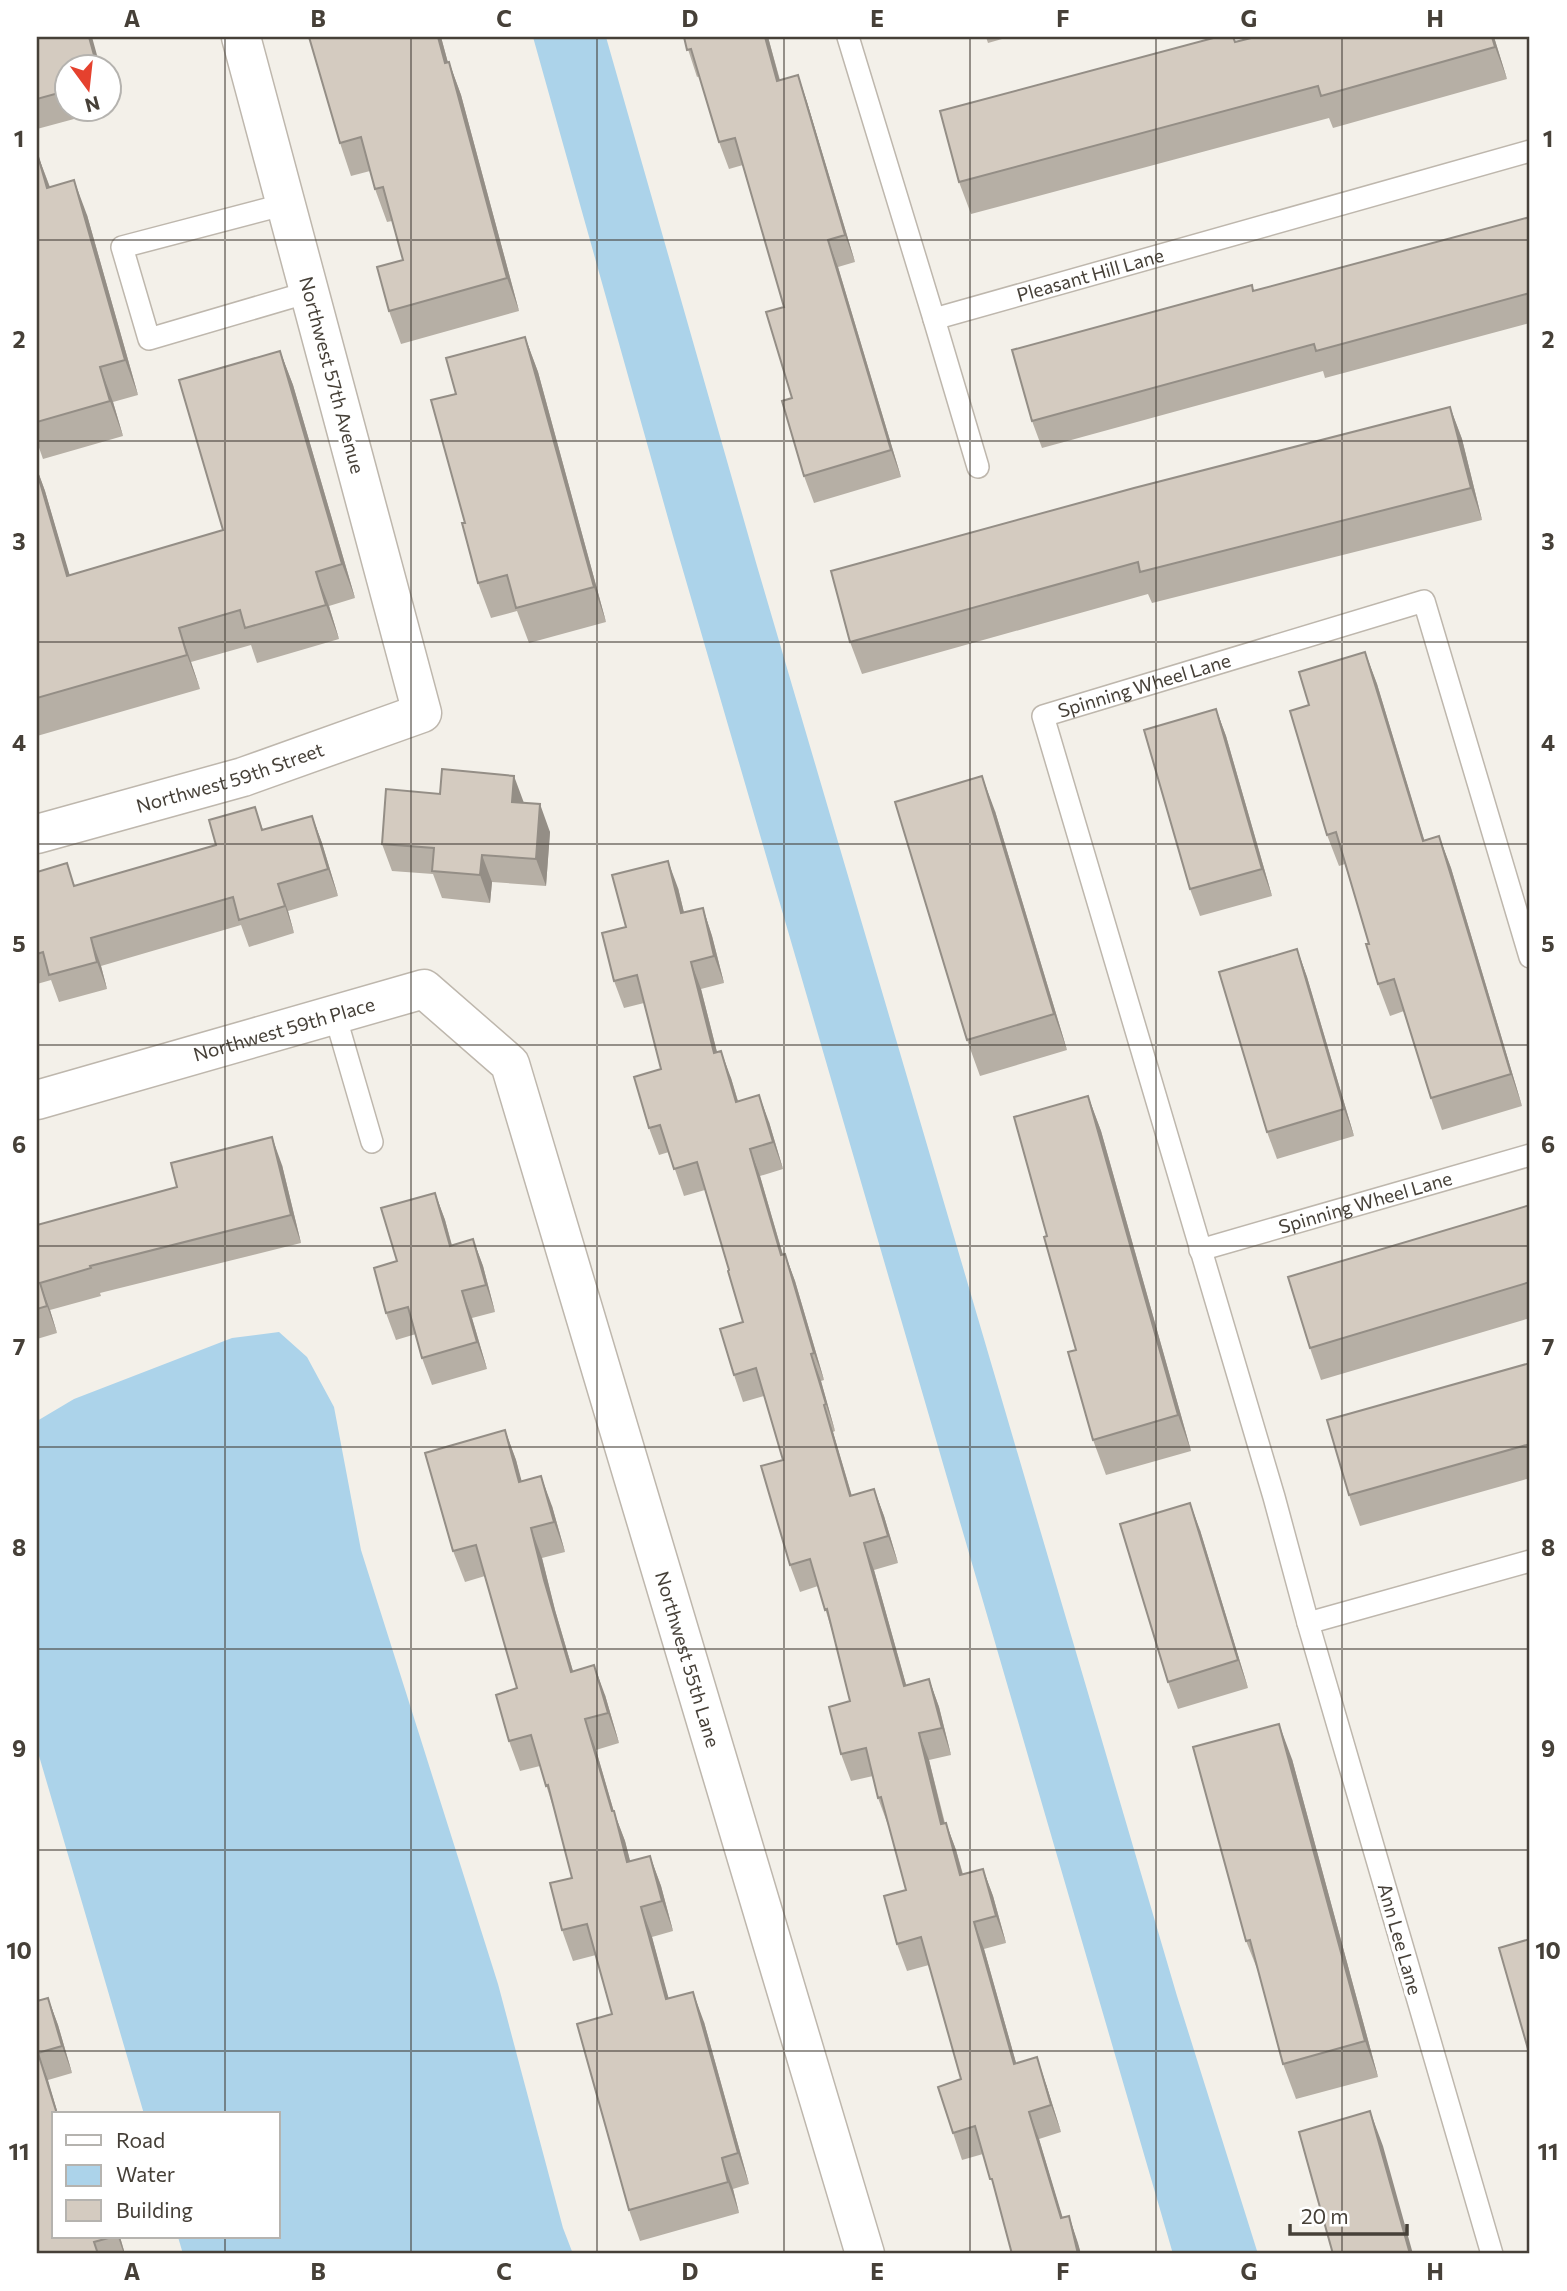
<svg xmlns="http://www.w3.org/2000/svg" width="1567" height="2291" viewBox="0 0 1567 2291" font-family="Commissioner,sans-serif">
	<rect width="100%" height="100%" fill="#f3f0e9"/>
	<path fill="#acd3ea" d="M533 37H606L757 566 1177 1996 1258 2254H1173L673 536Z
		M279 1332 307 1357 334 1407 361 1550 498 1984 563 2228 573 2254H183L178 2237H278V2114H144L37 1749V1421L74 1399 232 1338Z"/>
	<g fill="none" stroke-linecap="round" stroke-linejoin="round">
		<defs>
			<g id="service">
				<path id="s1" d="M848 37 934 319 1530 151"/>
				<path d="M286 204 122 247 149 339 309 292"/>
				<path d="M934 319 978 467"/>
				<path d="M335 1015 372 1142"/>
				<path id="s2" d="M1200 1250 1530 1155"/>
				<path d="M1308 1623 1530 1561"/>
				<path id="s3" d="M1492 2254 1308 1623 1274 1497 1043 716 1424 601 1530 957"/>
			</g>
			<g id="minor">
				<path id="s4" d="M37 834 243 777 422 713 241 37"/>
				<path id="s5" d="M37 1100 424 989 510 1064 865 2254"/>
			</g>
		</defs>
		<use href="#service" stroke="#beb7ad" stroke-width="24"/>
		<use href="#minor" stroke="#beb7ad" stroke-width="41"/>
		<use href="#service" stroke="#fff" stroke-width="21"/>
		<use href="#minor" stroke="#fff" stroke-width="38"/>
	</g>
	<path fill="#b6afa5" d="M37 37 66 66V108H108V100L111 109 37 129Z
		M309 37H441L448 63 449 62 461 95 519 311 401 344 389 311 403 260 392 221 387 222 375 189 370 171 351 176 340 143Z
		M684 37H768L780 80 798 75 807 102 855 262 838 267 901 477 814 503 804 476 792 398 784 307 743 165 729 169 719 142 700 76 697 77Z
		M986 37H1009L988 43Z
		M1255 37H1494L1507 79 1333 128 1329 118 971 214 959 182 1236 42Z
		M37 153 50 187 87 215 138 395 113 402 123 436 43 459 37 442Z
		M1530 217V323L1325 378 1323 371 1042 448 1032 421 1254 291Z
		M525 337 538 372 606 622 529 643 517 611 491 618 478 583 465 523 456 394Z
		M280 351 293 385 355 598 329 606 339 639 257 663 251 645 191 662 200 689 37 736V469L45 491 69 575 223 530Z
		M1450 407 1462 439 1482 520 1152 603 1148 594 862 674 850 642Z
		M1365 652 1377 684 1424 840 1439 836 1451 868 1522 1106 1442 1130 1431 1098 1404 1011 1390 1016 1378 984 1369 944 1345 864 1339 866 1327 835 1309 705Z
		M1216 709 1226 736 1272 896 1200 916 1190 889Z
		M524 803 550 832 546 886 492 882 490 903 442 898 433 874 392 871 382 844Z
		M255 807 263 830 312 816 322 843 338 896 288 911 294 933 249 947 241 925 101 966 107 989 59 1002 51 980 37 984V872L76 886 216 845Z
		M995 811 1067 1050 980 1076 967 1040Z
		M678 888 684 913 703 908 712 936 724 983 701 989 717 1052 731 1078 738 1101 769 1122 783 1169 760 1176 783 1255 785 1254 795 1281 824 1380 821 1381 835 1431 833 1432 852 1496 874 1489 884 1516 898 1563 874 1570 906 1685 929 1679 939 1707 951 1755 929 1760 945 1823H946L956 1850 963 1874 983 1869 993 1896 1006 1943 984 1949 1016 2063 1046 2084 1061 2132 1039 2139 1062 2217 1069 2216 1081 2254H1012L997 2196 983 2154 962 2160 953 2133 961 2079 929 1965 907 1971 897 1944 906 1890 889 1825H888L878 1798 873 1776 851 1781 841 1754 850 1701 833 1634 818 1586 800 1592 790 1565 783 1460 764 1396 743 1402 734 1375 743 1322 729 1270 705 1190 684 1196 669 1152 659 1155 649 1128 661 1069 644 1003 624 1008 614 981 626 927Z
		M1297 949 1307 977 1354 1136 1277 1159 1267 1132Z
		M1088 1096 1101 1131 1191 1451 1106 1475 1093 1440 1076 1350 1047 1236Z
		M282 1165 301 1243 100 1293 101 1296 50 1310 57 1333 37 1339V1225Z
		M435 1193 445 1220 452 1245 473 1239 483 1266 495 1312 472 1318 487 1369 432 1385 422 1358 416 1334 396 1340 386 1313 397 1261Z
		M1530 1205V1318L1321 1380 1310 1348Z
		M1530 1363V1478L1360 1526 1349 1495Z
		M505 1430 516 1460 521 1481 552 1506 565 1552 542 1558 555 1610 573 1671 605 1695 619 1743 596 1750 614 1812 625 1841 630 1861 650 1856 661 1886 673 1931 652 1937 668 1998 704 2022 749 2184 733 2189 739 2213 640 2241 629 2210 612 2014 596 1955 573 1961 562 1930 572 1878 555 1813 540 1766 520 1771 509 1741 517 1688 485 1576 465 1582 453 1551Z
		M1200 1530 1248 1688 1178 1709 1168 1682Z
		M1292 1759 1378 2077 1296 2099 1283 2064 1260 1976 1246 1941Z
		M48 1998 58 2025 72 2073 48 2080 54 2237H120L125 2254H37V2001Z"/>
	<path fill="#948e86" d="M89 37H92L100 66H97Z
		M438 37H441L457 96 445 63Z
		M765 37H768L787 108 777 81Z
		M1492 37H1494L1507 79 1495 47Z
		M449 62 461 95 519 311 507 278Z
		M798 75 807 102 855 262 845 235Z
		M37 153 50 188H47Z
		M74 180 87 215 138 395 125 360Z
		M828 240 838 267 901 477 891 450Z
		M525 337 538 372 606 622 594 587Z
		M280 351 293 385 355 598 342 564Z
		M100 367 113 402 123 436 110 401Z
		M1450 407 1462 439 1482 520 1471 488Z
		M37 469 45 491 80 610 67 576Z
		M316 572 329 606 339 639 326 605Z
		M179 628 191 662 200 689 187 655Z
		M1365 652 1377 684 1434 872 1423 841Z
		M1216 709 1226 736 1272 896 1262 869Z
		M514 776 524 803 512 802Z
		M982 776 995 811 1067 1050 1054 1014Z
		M540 804 550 832 546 886 536 859Z
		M312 816 322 843 338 896 328 869Z
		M1439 836 1451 868 1522 1106 1511 1074Z
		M482 855 492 882 490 903 480 875Z
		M668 861 678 888 691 941 681 913Z
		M278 884 288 911 294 933 285 906Z
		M703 908 712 936 724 983 714 956Z
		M91 938 101 966 107 989 97 962Z
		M1297 949 1307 977 1354 1136 1344 1109Z
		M691 962 701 989 724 1080 714 1053Z
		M721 1051 731 1078 746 1129 736 1102Z
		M759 1095 769 1122 783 1169 773 1142Z
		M1088 1096 1101 1131 1191 1451 1178 1415Z
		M272 1137 282 1165 301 1243 291 1215Z
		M750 1149 760 1176 791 1283 781 1255Z
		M435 1193 445 1220 459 1273 450 1246Z
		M473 1239 483 1266 495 1312 486 1285Z
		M785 1254 795 1281 824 1380 814 1353Z
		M40 1283 50 1310 57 1333 47 1306Z
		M462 1291 472 1318 487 1369 477 1342Z
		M811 1354 821 1381 835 1431 826 1404Z
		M824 1405 833 1432 860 1524 850 1496Z
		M505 1430 516 1460 530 1512 519 1482Z
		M541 1476 552 1506 565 1552 554 1522Z
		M874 1489 884 1516 898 1563 888 1536Z
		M1190 1503 1200 1530 1248 1688 1238 1660Z
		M531 1528 542 1558 555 1610 582 1702 571 1672 544 1580Z
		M864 1543 874 1570 914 1713 904 1686Z
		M594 1665 605 1695 619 1743 608 1713Z
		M929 1679 939 1707 951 1755 942 1728Z
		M585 1719 596 1750 614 1812 625 1841 638 1892 627 1862Z
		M1279 1724 1292 1759 1378 2077 1365 2041Z
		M919 1733 929 1760 951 1851 941 1824Z
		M946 1823 956 1850 970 1902 960 1875Z
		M650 1856 661 1886 673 1931 662 1901Z
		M983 1869 993 1896 1006 1943 996 1916Z
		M641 1907 652 1937 677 2029 666 1999Z
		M974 1922 984 1949 1024 2091 1014 2064Z
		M693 1992 704 2022 749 2184 738 2153Z
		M48 1998 58 2025 72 2073 62 2046Z
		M38 2053 48 2080 58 2114H57Z
		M1037 2057 1046 2084 1061 2132 1051 2105Z
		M1370 2111 1383 2146 1413 2254H1410Z
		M1029 2112 1039 2139 1071 2245 1061 2218Z
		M722 2158 733 2189 739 2213 728 2182Z
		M1069 2216 1078 2243 1081 2254H1078Z
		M118 2237H120L125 2254H124Z"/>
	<path fill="#d4cbc0" stroke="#948e86" stroke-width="2" d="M37 37H89L97 66H66V91L37 99Z
		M309 37H438L445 63 449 62 507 278 389 311 377 267 403 260 383 187 375 189 361 137 340 143Z
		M684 37H765L777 81 798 75 845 235 828 240 891 450 804 476 782 401 792 398 766 312 784 307 735 138 719 142 691 49 687 50Z
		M1217 37H1233L1235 42 1255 37H1492L1495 47 1321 96 1318 86 959 182 940 111Z
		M37 153 47 188 74 180 125 360 100 367 110 401 37 422Z
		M1530 217V293L1316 351 1314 344 1032 421 1012 350 1252 285 1253 291Z
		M525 337 594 587 516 608 507 575 478 583 462 523H465L431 400 456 394 446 358Z
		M280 351 342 564 316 572 326 605 245 628 240 610 179 628 187 655 37 698V472L67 576 223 530 179 380Z
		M1450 407 1471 488 1140 572 1138 562 850 642 831 571 1134 488Z
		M1365 652 1423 841 1439 836 1511 1074 1431 1098 1394 979 1378 984 1366 944H1369L1336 832 1327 835 1290 711 1309 705 1299 672Z
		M1216 709 1262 869 1190 889 1144 730Z
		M442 769 514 776 512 802 540 804 536 859 482 855 480 875 432 871 434 848 382 844 386 789 440 794Z
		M982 776 1054 1014 967 1040 895 802Z
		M255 807 262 830 312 816 328 869 278 884 285 906 239 920 233 897 91 938 97 962 49 975 43 952 37 954V872L67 863 74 886 216 845 209 820Z
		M668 861 681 913 703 908 714 956 691 962 714 1053 721 1051 736 1102 759 1095 773 1142 750 1149 781 1255 785 1254 814 1353 811 1354 826 1404 824 1405 850 1496 874 1489 888 1536 864 1543 904 1686 929 1679 942 1728 919 1733 941 1824 946 1823 960 1875 983 1869 996 1916 974 1922 1014 2064 1037 2057 1051 2105 1029 2112 1061 2218 1069 2216 1078 2254H1012L992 2179H990L975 2126 953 2133 938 2087 961 2079 921 1937 897 1944 884 1896 906 1890 881 1797 878 1798 866 1748 841 1754 829 1707 850 1701 827 1609 825 1610 810 1559 790 1565 761 1466 783 1460 756 1368 734 1375 720 1329 743 1322 728 1271 729 1270 697 1162 674 1169 660 1125 649 1128 634 1077 661 1069 637 975 614 981 602 933 626 927 612 875Z
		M1297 949 1344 1109 1267 1132 1219 972Z
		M1088 1096 1178 1415 1093 1440 1068 1352 1076 1350 1044 1237 1047 1236 1014 1117Z
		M272 1137 291 1215 90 1266 91 1268 40 1283 47 1306 37 1309V1225L177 1187 171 1163Z
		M435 1193 450 1246 473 1239 486 1285 462 1291 477 1342 422 1358 408 1307 386 1313 374 1268 397 1261 381 1208Z
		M1530 1205V1282L1310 1348 1288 1277Z
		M1530 1363V1444L1349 1495 1327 1420Z
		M505 1430 519 1482 541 1476 554 1522 531 1528 544 1580 571 1672 594 1665 608 1713 585 1719 612 1811H614L627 1862 650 1856 662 1901 641 1907 666 1999 693 1992 738 2153 722 2158 728 2182 629 2210 577 2024 612 2014 587 1924 562 1930 550 1883 572 1878 548 1785 546 1786 531 1735 509 1741 496 1695 517 1688 476 1545 453 1551 425 1453Z
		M1190 1503 1238 1660 1168 1682 1120 1524Z
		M1279 1724 1365 2041 1283 2064 1250 1940 1246 1941 1193 1747Z
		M1530 1939V2056L1499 1948Z
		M48 1998 62 2046 38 2053 57 2114H54V2237H112L94 2242 98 2254H37V2001Z
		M1370 2111 1410 2254H1333L1299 2132Z"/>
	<path fill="none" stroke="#464038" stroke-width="2" stroke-opacity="0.55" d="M225 37V2114M411 37V2254M597 37V2254M784 37V2254M970 37V2254M1156 37V2254M1342 37V2254M37 240H1530M37 441H1530M37 642H1530M37 844H1530M37 1045H1530M37 1246H1530M37 1447H1530M37 1649H1530M37 1850H1530M37 2051H1530M225 2237V2254"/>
	<g text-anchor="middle" stroke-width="7" stroke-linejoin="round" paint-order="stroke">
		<g font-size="19" fill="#464038" stroke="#fff">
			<text dy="7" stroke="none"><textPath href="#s1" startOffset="457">Pleasant Hill Lane</textPath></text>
			<text transform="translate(332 375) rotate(75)" y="7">Northwest 57th Avenue</text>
			<text dy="7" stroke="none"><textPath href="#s3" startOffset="1708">Spinning Wheel Lane</textPath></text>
			<text dy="7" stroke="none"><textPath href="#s4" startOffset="201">Northwest 59th Street</textPath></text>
			<text dy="7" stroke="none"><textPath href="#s5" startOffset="257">Northwest 59th Place</textPath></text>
			<text dy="7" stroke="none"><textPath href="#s2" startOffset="172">Spinning Wheel Lane</textPath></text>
			<text dy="7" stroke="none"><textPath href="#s5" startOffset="1138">Northwest 55th Lane</textPath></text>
			<text transform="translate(1400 1939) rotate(74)" y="7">Ann Lee Lane</text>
		</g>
	</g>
	<rect width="1567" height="2291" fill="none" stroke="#ffffff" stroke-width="77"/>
	<rect x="52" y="2112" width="228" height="126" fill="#ffffff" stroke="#b5b3af" stroke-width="2"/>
	<rect x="66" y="2135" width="35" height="10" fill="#ffffff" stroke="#b5b3af" stroke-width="2"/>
	<text x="116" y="2148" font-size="21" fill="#464038">Road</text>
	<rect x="66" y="2165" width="35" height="21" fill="#acd3ea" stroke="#b5b3af" stroke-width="2"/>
	<text x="116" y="2182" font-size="21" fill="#464038">Water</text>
	<rect x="66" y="2200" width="35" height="21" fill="#d4cbc0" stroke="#b5b3af" stroke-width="2"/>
	<text x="116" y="2218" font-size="21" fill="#464038">Building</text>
	<g transform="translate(88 88) rotate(165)"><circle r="33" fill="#ffffff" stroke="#b5b3af" stroke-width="2"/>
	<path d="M0-5L12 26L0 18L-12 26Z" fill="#e5412e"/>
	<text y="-10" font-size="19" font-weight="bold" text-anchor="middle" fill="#464038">N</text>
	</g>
	<path d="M1290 2224v10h117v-10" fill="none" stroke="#464038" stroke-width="3.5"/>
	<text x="1301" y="2224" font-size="21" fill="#464038" stroke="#ffffff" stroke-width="5" paint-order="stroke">20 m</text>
	<rect x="38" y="38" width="1490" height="2214" fill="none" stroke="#464038" stroke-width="2.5"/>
	<g font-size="23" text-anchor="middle" font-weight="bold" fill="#464038">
		<text x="132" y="27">A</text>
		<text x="318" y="27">B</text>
		<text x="504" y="27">C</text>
		<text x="690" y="27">D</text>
		<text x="877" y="27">E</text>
		<text x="1063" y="27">F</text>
		<text x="1249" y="27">G</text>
		<text x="1435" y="27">H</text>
		<text x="19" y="147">1</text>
		<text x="1548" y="147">1</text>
		<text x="19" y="348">2</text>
		<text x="1548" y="348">2</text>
		<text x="19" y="550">3</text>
		<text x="1548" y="550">3</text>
		<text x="19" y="751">4</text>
		<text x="1548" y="751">4</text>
		<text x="19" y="952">5</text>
		<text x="1548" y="952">5</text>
		<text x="19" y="1153">6</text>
		<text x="1548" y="1153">6</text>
		<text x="19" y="1355">7</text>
		<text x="1548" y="1355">7</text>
		<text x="19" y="1556">8</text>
		<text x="1548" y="1556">8</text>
		<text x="19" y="1757">9</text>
		<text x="1548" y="1757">9</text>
		<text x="19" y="1959">10</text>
		<text x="1548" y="1959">10</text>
		<text x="19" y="2160">11</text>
		<text x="1548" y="2160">11</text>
		<text x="132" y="2280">A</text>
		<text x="318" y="2280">B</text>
		<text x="504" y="2280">C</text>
		<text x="690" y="2280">D</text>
		<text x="877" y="2280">E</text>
		<text x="1063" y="2280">F</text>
		<text x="1249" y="2280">G</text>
		<text x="1435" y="2280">H</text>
	</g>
</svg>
